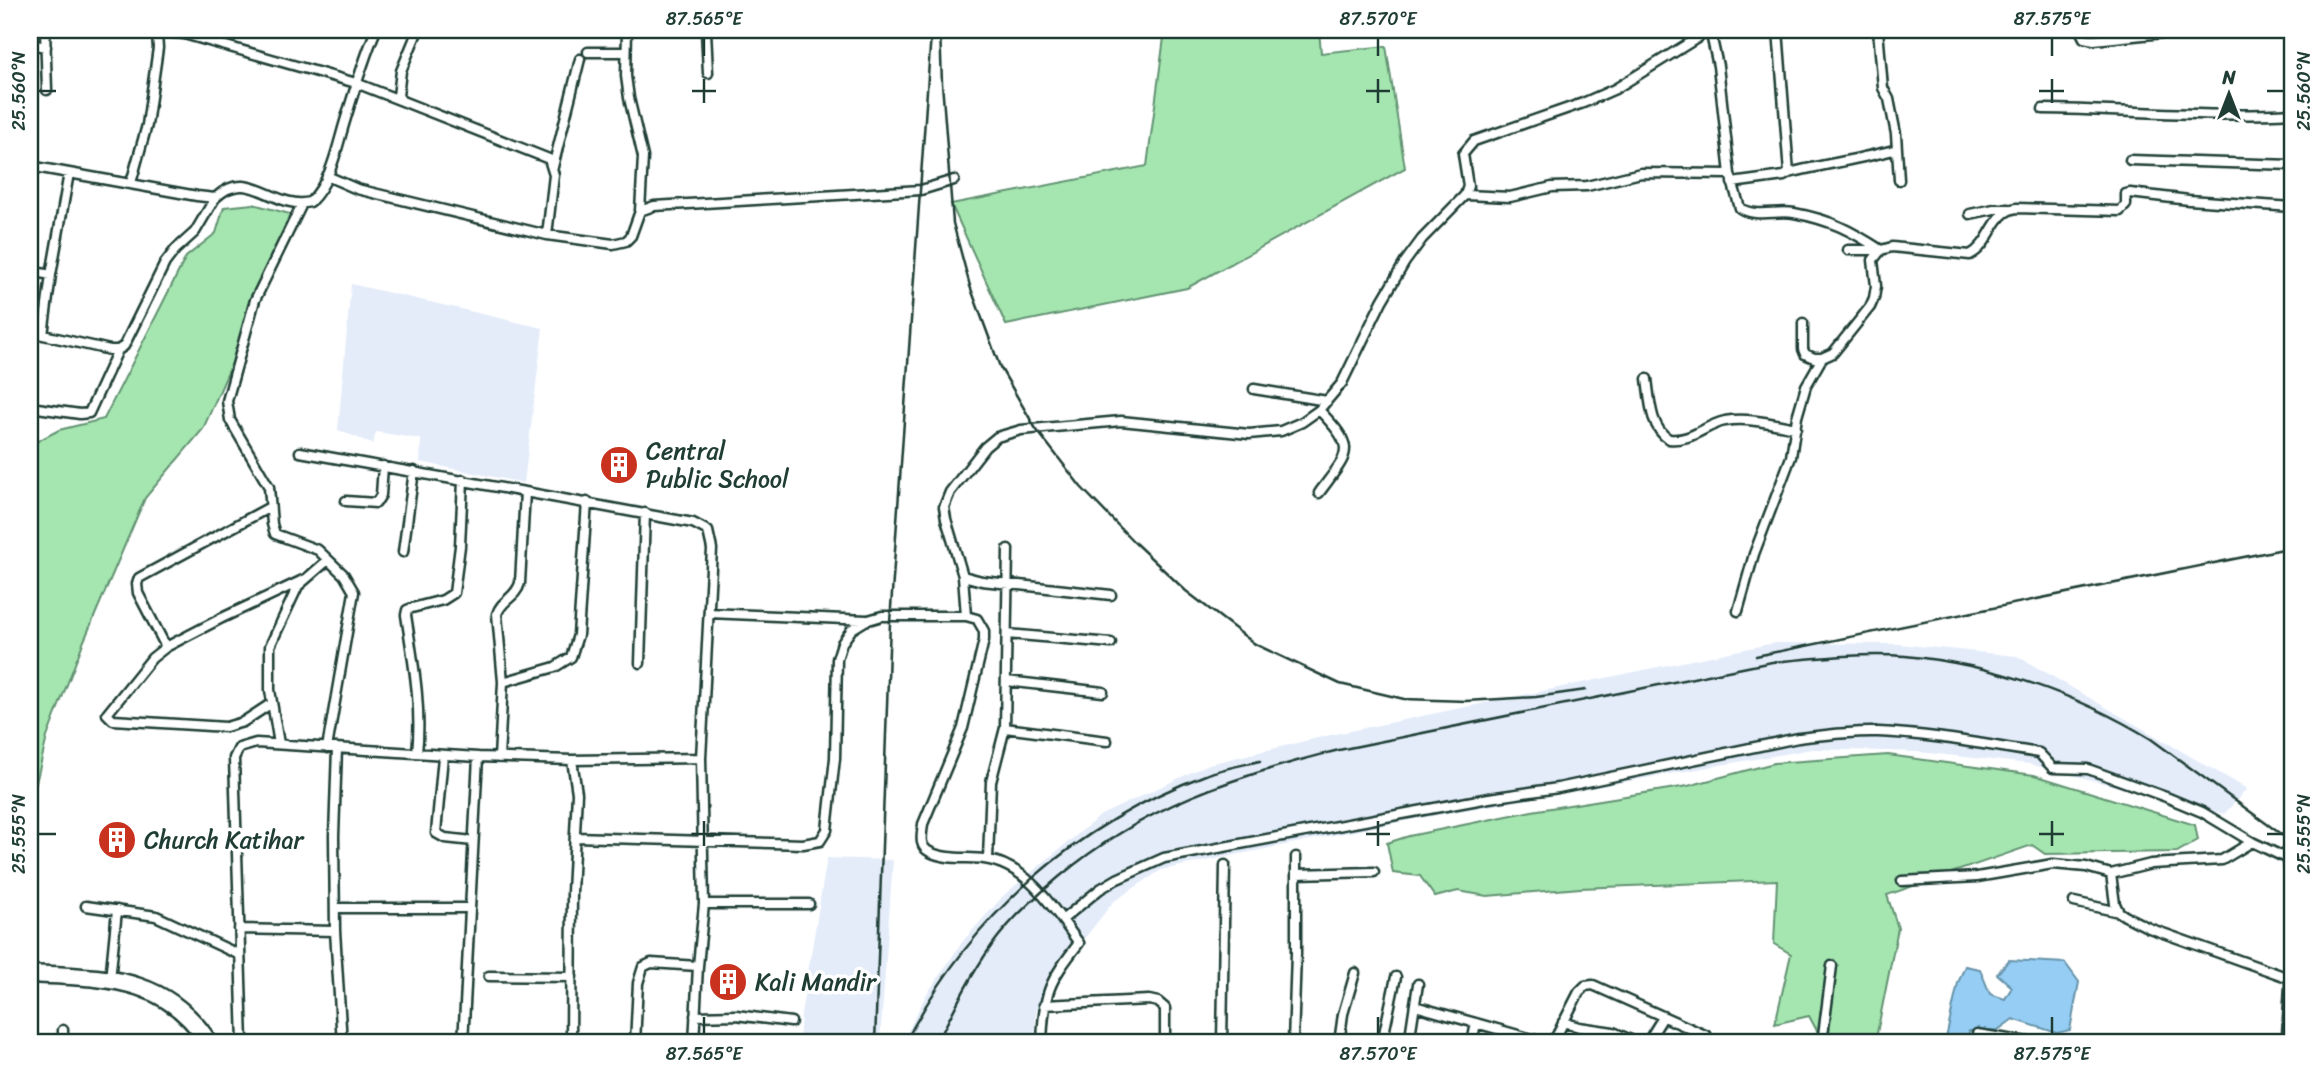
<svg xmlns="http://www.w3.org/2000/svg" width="2323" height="1073" viewBox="0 0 2323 1073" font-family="Sriracha,sans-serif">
	<rect width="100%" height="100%" fill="#fff"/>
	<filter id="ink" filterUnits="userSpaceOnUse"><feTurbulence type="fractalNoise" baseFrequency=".0143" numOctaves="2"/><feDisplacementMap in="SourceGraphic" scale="14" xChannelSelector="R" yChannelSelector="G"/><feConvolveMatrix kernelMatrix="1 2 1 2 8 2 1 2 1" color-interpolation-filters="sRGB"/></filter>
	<g filter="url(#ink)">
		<path fill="#e4ecfa" d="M351 284 543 328 524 483 420 462 421 439 376 432 373 444 338 430Z
			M1774 643 1899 644 2017 656 2247 789 2224 814 2029 764 1919 752 1812 749 1414 819 1161 870 1113 902 1074 952 1036 1010 1035 1043H902L926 995 963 941 1005 894 1101 815 1209 764 1326 736Z
			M827 858 893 860 880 1043H799L801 1014Z"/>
		<path fill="#a5e6b0" stroke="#629272" stroke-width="2" d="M1165 30H1319L1321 53 1386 46 1405 168 1187 288 1006 325 951 204 1147 166Z
			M253 204 290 214 293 225 203 429 145 498 83 643 47 737 30 808V445L59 430 104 419 186 257 216 233 224 207Z
			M1888 755 2034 775 2195 825 2198 840 2177 852 2045 854 2032 845 1887 895 1898 928 1875 1043 1823 1042 1809 1016 1775 1024 1791 954 1774 944 1777 880 1580 888 1487 896 1458 891 1435 897 1420 876 1393 873 1387 843 1409 836 1532 811 1688 786 1774 763Z"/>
		<path fill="#96cdf5" stroke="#6693a8" stroke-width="2" d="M2009 960 2065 963 2079 982 2070 1030 2057 1033 2013 1019 1998 1030 1969 1031 1967 1043H1945L1958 983 1965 966 1980 969 1990 994 2005 999 2012 987 1997 974Z"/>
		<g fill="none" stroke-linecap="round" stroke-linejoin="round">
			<defs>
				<path id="street" d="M45 30 47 90
					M418 30 401 71 398 96 402 101 549 159 554 175 547 235
					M627 30 626 76 629 98 643 157 640 211
					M706 30 708 73
					M1710 30 1718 66 1730 174 1740 208C1755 218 1777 210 1794 213 1831 220 1850 230 1881 250
					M1878 30 1883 88 1889 99 1896 134 1899 180
					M2080 30 2084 38 2094 40 2192 30
					M157 35 166 32 184 34 356 83 402 101
					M30 44 46 47
					M588 52H626
					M2043 109C2126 110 2210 118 2293 113
					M2130 160 2293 165
					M30 166 197 196 215 198C249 165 274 211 310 202 332 181 337 146 346 118 355 88 364 58 376 30
					M553 167 580 59
					M1789 173C1825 164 1861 159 1897 149
					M327 176 357 189 547 235 613 244 626 241 631 236 640 211 654 206 921 190 954 180
					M131 183 147 125 158 48 157 35 140 30
					M1732 183 1784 176 1789 173 1778 30
					M1465 195 1510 197 1552 187 1587 186 1641 173 1730 174
					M302 204 255 300 227 401 230 420 269 487 272 524 275 534 318 550 344 575 354 592 327 748
					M1970 214 1994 209H2008
					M1848 250H1881
					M30 271 51 275
					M1803 323V349L1805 354 1814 358H1822L1833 353 1870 307 1874 298 1876 286 1873 260 1881 250 1892 247 1970 255C1992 244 1992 211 2017 208L2120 211 2126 205V194L2130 193 2189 200 2293 207
					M30 332 110 350H118L124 346 165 263 175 250 195 232 215 198
					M43 335 51 275 69 173
					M1647 379C1650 399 1650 428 1669 439 1691 442 1705 425 1725 421 1748 417 1774 424 1796 428
					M1254 389 1327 401
					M30 407 80 414 89 413 118 350
					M300 452 525 492 520 583C516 598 501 600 497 614L503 682 499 758
					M525 492 693 523 708 531 712 549 701 758
					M1319 493C1349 452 1358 450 1319 410
					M346 501 376 503 381 495 383 466
					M403 552 414 471
					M963 576 982 581 1111 595
					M1738 611 1754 554 1791 457 1797 417 1806 386 1822 358
					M709 613 867 620
					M966 616 977 619 984 631V640L963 728 923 824C922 835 918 846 930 852 945 860 968 857 984 859 1029 865 1054 910 1079 943 1048 983 1044 992 1042 1043
					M1007 634 1111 643
					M166 647 138 593 137 584 139 578 270 507
					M640 663 645 513
					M1007 681 1103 692
					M503 682 555 667 571 657 578 635 587 502
					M272 703 243 722 226 727 113 720 107 714 152 658 166 647 222 618 303 580
					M1005 728 1107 741
					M279 744 270 690V646L298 586 328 560
					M417 753C422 707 413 661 406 615L407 610 412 608 443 600 454 593 460 546 463 480
					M443 756 436 833 445 838 473 841
					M478 757 572 760 701 758 704 904 698 966 694 1043
					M575 837 803 844 820 841 827 830 835 758 837 659 842 643 852 629 865 621 882 616H966L963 576 946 519 944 507 950 492 985 447 997 437 1021 430 1121 421 1249 434 1281 431 1302 422 1319 410 1342 383 1382 301 1405 262 1422 239 1465 195 1468 186 1463 154 1474 141 1583 103 1615 89 1710 30
					M2252 842 2222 860 2151 864 2111 874 2115 904 2119 912 2125 916 2149 928 2292 979 2293 934
					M2293 852 2288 859 2293 901
					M988 859 991 782 1005 728 1008 549
					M1296 874 1374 872
					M1902 881 1977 877 2053 864 2086 867 2111 874
					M2074 902 2119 912
					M704 904H809
					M86 906 156 916 240 955
					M335 908H469
					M1062 920 1100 889 1117 879 1164 858 1489 798 1558 788 1798 738C1824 735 1851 731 1878 732 1932 734 1986 745 2039 753L2053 768 2088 769 2166 797 2202 812 2252 842 2288 859
					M239 929 335 931 334 836 337 748
					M335 931 342 1043
					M489 976 572 977
					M110 980 117 910
					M1044 1005 1149 1000 1158 1002 1165 1008V1043
					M1415 1006 1543 1042 1550 1041 1556 1037 1579 992 1585 986 1593 985 1707 1036
					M695 1016 736 1015 791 1022
					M1563 1022 1579 1027 1613 1032 1637 1043
					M1977 1034 2034 1043
					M63 1043V1030
					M243 1043 234 758 239 748 256 743 478 757 463 1043
					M571 1043 572 892 577 793 572 760
					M635 1043 638 983 643 967 651 963 698 966
					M1222 1043 1225 865
					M1293 1043 1296 953V857
					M1339 1043 1343 1014 1355 973
					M1382 1043 1396 977
					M1409 1043 1418 984
					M1472 1043 1476 1023
					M1647 1043 1663 1017
					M1822 1043 1832 966"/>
				<path id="secondary" d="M2289 1043 2293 978"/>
				<path id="highway" d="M30 974C102 978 165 974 209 1043"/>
			</defs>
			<use href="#street" stroke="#1f3d34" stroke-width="13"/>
			<use href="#secondary" stroke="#1f3d34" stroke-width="18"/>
			<use href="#highway" stroke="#1f3d34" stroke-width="21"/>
			<use href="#street" stroke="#fff" stroke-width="8"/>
			<use href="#secondary" stroke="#fff" stroke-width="12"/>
			<use href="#highway" stroke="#fff" stroke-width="16"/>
			<path stroke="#1f3d34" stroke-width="2.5" d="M940 30 942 83 953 223 970 286 1000 367 1036 429 1081 487 1133 541 1186 591 1255 644 1340 684 1404 699 1466 701 1536 697 1586 690
				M1756 656 2293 547
				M875 1043 890 622 931 33
				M905 1043C970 916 1075 824 1208 774 1225 768 1243 765 1260 761
				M937 1043C954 1009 970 976 992 945 1011 919 1035 897 1059 877 1144 806 1234 776 1339 750L1772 662C1816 658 1861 653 1905 656 1992 664 2077 694 2151 739L2293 843"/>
		</g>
	</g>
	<path fill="none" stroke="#1f3d34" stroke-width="2.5" d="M704 38V56M1378 38V56M2052 38V56M704 79V103M1378 79V103M2052 79V103M38 91H56M692 91H716M1366 91H1390M2039 91H2064M2267 91H2284M704 821V846M1378 821V846M2052 821V846M38 834H56M692 834H716M1366 834H1390M2039 834H2064M2267 834H2284M704 1017V1034M1378 1017V1034M2052 1017V1034"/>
	<defs>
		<symbol id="building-disc" viewBox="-11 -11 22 22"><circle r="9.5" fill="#c8321e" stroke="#fff"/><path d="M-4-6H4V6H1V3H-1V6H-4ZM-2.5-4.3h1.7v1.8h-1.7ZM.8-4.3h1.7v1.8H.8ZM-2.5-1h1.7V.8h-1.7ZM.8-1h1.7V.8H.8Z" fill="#fff"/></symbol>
	</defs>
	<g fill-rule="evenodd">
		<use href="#building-disc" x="597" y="443" width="44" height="44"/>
		<use href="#building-disc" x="95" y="818" width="44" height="44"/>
		<use href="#building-disc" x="706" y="960" width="44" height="44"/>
	</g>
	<g text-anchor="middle" stroke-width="7" stroke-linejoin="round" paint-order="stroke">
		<g font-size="24" fill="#1f3d34" stroke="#fff" text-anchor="start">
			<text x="646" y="459">Central<tspan x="646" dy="28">Public School</tspan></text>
			<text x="144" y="848">Church Katihar</text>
			<text x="755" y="990">Kali Mandir</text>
		</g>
	</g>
	<rect width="2323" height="1073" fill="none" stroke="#fff" stroke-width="77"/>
	<g transform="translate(2229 94)" stroke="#ffffff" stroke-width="5" paint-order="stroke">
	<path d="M0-5L12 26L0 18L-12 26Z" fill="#1f3d34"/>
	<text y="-10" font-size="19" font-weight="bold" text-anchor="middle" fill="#1f3d34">N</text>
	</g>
	<rect x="38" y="38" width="2246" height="996" fill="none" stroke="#1f3d34" stroke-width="2.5"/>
	<g font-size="18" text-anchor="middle" fill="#1f3d34">
		<text x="704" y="25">87.565°E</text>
		<text x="1378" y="25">87.570°E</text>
		<text x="2052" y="25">87.575°E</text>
		<text transform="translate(19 91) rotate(-90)" y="6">25.560°N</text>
		<text transform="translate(2304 91) rotate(-90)" y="6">25.560°N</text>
		<text transform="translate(19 834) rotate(-90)" y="6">25.555°N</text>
		<text transform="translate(2304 834) rotate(-90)" y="6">25.555°N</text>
		<text x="704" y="1060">87.565°E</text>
		<text x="1378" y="1060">87.570°E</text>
		<text x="2052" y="1060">87.575°E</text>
	</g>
</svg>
